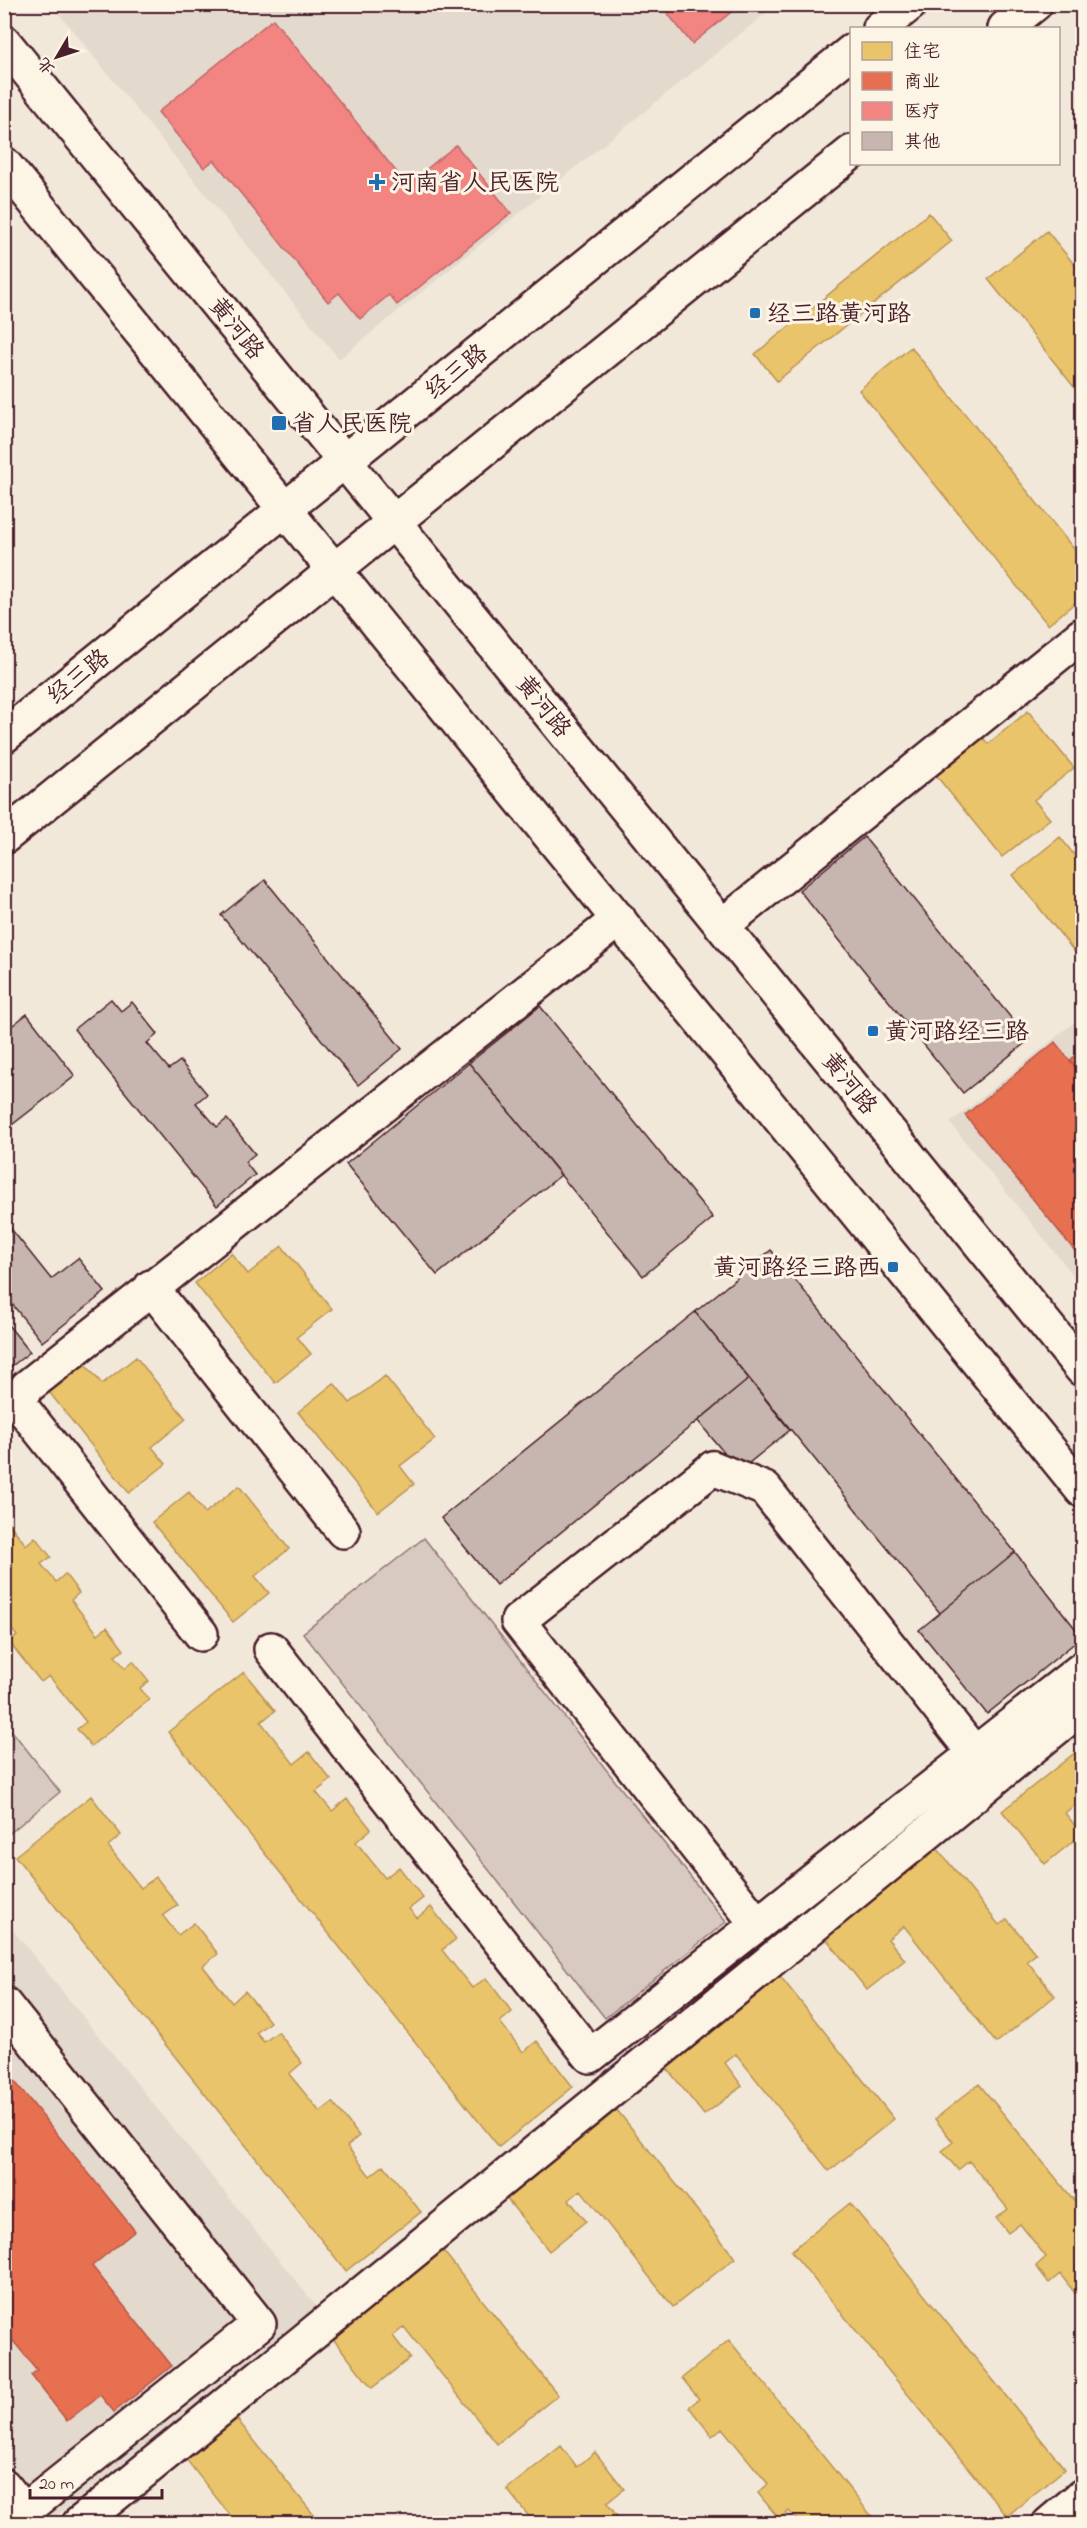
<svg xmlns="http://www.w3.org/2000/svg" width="1087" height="2528" viewBox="0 0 1087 2528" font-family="'Indie Flower','LXGW WenKai TC',sans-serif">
	<rect width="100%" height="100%" fill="#f1e8da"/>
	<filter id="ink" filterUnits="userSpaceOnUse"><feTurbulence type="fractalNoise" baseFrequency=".0167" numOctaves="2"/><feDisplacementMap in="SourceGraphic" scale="12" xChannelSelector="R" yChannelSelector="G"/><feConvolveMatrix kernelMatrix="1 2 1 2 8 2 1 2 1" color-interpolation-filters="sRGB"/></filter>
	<g filter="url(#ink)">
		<path fill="#e4d9cd" d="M52 5H776L339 359Z
			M1082 1016V1286L950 1123Z
			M4 1919 317 2307 48 2523H5Z"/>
		<path fill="#d8cac0" stroke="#917476" stroke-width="1.5" d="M424 1538 726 1922 605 2018 303 1633Z
			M5 1722 60 1792 5 1837H4Z"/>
		<path fill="#e9c46a" stroke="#b99257" stroke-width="1.5" d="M929 213 952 241 777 381 755 354Z
			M1047 231 1082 274V397L988 279Z
			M911 347 1082 559V597L1048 625 859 390Z
			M1028 711 1074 768 1034 800 1050 819 1002 857 926 763 973 725 988 744Z
			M1060 837 1075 856 1082 850V961L1013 875Z
			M282 1246 332 1309 297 1337 311 1354 275 1383 195 1283 231 1253 248 1274Z
			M136 1357 186 1419 152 1447 166 1464 129 1493 49 1392 85 1364 102 1384Z
			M385 1376 435 1439 400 1466 414 1484 378 1512 298 1412 334 1383 350 1403Z
			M239 1486 289 1549 255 1576 269 1593 233 1622 152 1522 189 1492 205 1513Z
			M4 1517 26 1545 35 1537 51 1557 41 1564 56 1582 65 1574 79 1593 71 1600 98 1634 107 1627 124 1650 115 1656 125 1668 133 1661 149 1681 140 1688 149 1700 91 1746 77 1729 86 1722 49 1676 41 1682 9 1642 17 1636 4 1619Z
			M244 1672 275 1711 261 1722 294 1764 309 1752 331 1780 316 1792 332 1811 347 1799 371 1829 356 1842 385 1878 399 1867 423 1898 409 1909 417 1918 431 1907 456 1939 442 1950 472 1988 486 1978 512 2012 500 2022 523 2052 537 2041 573 2087 499 2147 168 1732Z
			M1082 1747V1802L1081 1800 1065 1813 1082 1834 1045 1864 1002 1811Z
			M91 1796 121 1835 108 1846 141 1888 156 1877 178 1905 163 1916 178 1935 194 1923 218 1954 203 1966 232 2003 245 1991 270 2022 256 2033 264 2042 278 2032 302 2063 289 2074 320 2112 333 2102 359 2136 347 2146 370 2176 384 2165 421 2212 346 2271 15 1856Z
			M937 1848 999 1925 1007 1919 1036 1954 1027 1961 1055 1996 996 2043 904 1926 888 1939 905 1960 867 1990 825 1937Z
			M776 1971 894 2119 829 2171 736 2054 725 2063 742 2086 704 2115 662 2062Z
			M979 2084 1082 2210V2302L1060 2274 1049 2283 1036 2266 1046 2257 1020 2224 1008 2233 996 2218 1008 2209 969 2161 958 2170 942 2151 953 2142 935 2119Z
			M617 2110 735 2258 673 2307 581 2190 569 2200 586 2221 549 2251 506 2198Z
			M850 2203 1065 2469 1007 2516 791 2251Z
			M440 2247 558 2395 497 2444 404 2327 393 2336 410 2358 372 2388 330 2335Z
			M729 2340 878 2524H800L789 2511 779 2519 758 2493 768 2484 722 2428 712 2436 689 2407 699 2399 682 2378Z
			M236 2418 321 2524H237L185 2458Z
			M561 2446 577 2467 595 2452 624 2489 607 2503 623 2524H535L507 2489Z
			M646 2516 653 2524H637Z"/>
		<path fill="#e76f51" stroke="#b85746" stroke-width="1.5" d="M1055 1042 1082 1076V1260L965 1115Z
			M1082 1050V1076L1070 1060Z
			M4 2068 135 2231 92 2266 172 2366 114 2412 100 2395 67 2421 31 2375 37 2370 4 2330Z"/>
		<path fill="#f28482" stroke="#c06668" stroke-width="1.5" d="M660 4H741L692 44Z
			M273 19 407 185 456 145 511 213 397 305 389 295 360 319 339 293 328 302 214 160 204 168 158 112Z"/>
		<path fill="#c7b6af" stroke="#4a1f2b" stroke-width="1.5" d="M864 837 1029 1040 963 1093 799 890Z
			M265 880 402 1049 358 1085 221 915Z
			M111 999 121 1011 132 1002 158 1034 147 1043 169 1069 180 1061 207 1094 196 1103 217 1127 227 1119 255 1154 245 1162 255 1175 217 1206 74 1029Z
			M540 1006 713 1218 643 1276 469 1063Z
			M27 1014 75 1076 4 1131V1032Z
			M469 1063 561 1175 437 1275 346 1164Z
			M4 1220 51 1279 78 1258 105 1292 42 1342 4 1294Z
			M771 1250 1015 1552 940 1613 695 1312Z
			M695 1312 749 1379 496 1585 441 1518Z
			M4 1320 30 1352 4 1372Z
			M749 1379 790 1430 739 1471 698 1421Z
			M1015 1552 1082 1637 987 1714 919 1630Z"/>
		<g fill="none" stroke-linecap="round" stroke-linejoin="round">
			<defs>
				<path id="minor" d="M723 925 1082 635
					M151 1287 343 1531
					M201 1634 23 1409 21 1398 27 1387 619 919
					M271 1649 590 2056 1082 1669
					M757 1924 518 1621 713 1468 765 1489 975 1754
					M4 2004 259 2324 24 2511 4 2486
					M79 2524 1082 1707
					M1049 2524 1082 2496"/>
				<path id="major" d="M880 28 910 4
					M1005 28 1035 4
					M4 42 1082 1369
					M4 164 1082 1490
					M4 736 852 51
					M4 837 852 152"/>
			</defs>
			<use href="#minor" stroke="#4a1f2b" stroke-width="38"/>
			<use href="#major" stroke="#4a1f2b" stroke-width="38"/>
			<use href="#minor" stroke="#fcf5e5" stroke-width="33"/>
			<use href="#major" stroke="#fcf5e5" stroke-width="33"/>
		</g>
	</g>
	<g fill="#1f6fb2" stroke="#fcf5e5" stroke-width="2">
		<path d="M374 173h6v6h6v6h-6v6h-6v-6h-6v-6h6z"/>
		<rect x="749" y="307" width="12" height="12" rx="3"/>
		<rect x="271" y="415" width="16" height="16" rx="3"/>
		<rect x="867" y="1025" width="12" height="12" rx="3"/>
		<rect x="887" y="1261" width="12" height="12" rx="3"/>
	</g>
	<g text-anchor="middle" stroke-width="6" stroke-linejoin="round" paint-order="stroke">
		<g font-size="24" fill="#4a1f2b" stroke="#fcf5e5" text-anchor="start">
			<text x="391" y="190">河南省人民医院</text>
			<text x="767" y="321">经三路黄河路</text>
			<text x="292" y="431">省人民医院</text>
			<text x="885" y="1039">黄河路经三路</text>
			<text x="881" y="1275" text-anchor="end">黄河路经三路西</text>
		</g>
		<g font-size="24" fill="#4a1f2b" stroke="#fcf5e5">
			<text transform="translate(237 328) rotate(51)" y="8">黄河路</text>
			<text transform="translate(456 371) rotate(-39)" y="8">经三路</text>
			<text transform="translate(78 676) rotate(-39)" y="8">经三路</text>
			<text transform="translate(544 706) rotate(51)" y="8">黄河路</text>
			<text transform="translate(850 1083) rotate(51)" y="8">黄河路</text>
		</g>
	</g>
	<rect width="1087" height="2528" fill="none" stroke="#fcf5e5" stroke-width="24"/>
	<rect x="12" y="12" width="1063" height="2504" fill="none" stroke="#4a1f2b" stroke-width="2" filter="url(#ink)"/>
	<rect x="850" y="27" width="210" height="138" fill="#fcf5e5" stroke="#b59f9b" stroke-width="1.5"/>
	<rect x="862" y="42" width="30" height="18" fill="#e9c46a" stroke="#b59f9b" stroke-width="1.5"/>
	<text x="904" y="57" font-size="18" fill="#4a1f2b">住宅</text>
	<rect x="862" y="72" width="30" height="18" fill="#e76f51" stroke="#b59f9b" stroke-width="1.5"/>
	<text x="904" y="87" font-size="18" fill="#4a1f2b">商业</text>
	<rect x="862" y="102" width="30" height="18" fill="#f28482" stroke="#b59f9b" stroke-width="1.5"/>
	<text x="904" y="117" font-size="18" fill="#4a1f2b">医疗</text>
	<rect x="862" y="132" width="30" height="18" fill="#c7b6af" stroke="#b59f9b" stroke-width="1.5"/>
	<text x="904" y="147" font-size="18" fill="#4a1f2b">其他</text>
	<g transform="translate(57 57) rotate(231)" stroke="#fcf5e5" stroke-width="4.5" paint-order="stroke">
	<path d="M0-4.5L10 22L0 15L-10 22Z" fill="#4a1f2b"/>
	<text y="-9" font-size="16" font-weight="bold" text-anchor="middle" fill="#4a1f2b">北</text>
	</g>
	<path d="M30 2489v9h132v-9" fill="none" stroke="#4a1f2b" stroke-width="3"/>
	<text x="39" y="2489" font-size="18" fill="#4a1f2b" stroke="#fcf5e5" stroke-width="4.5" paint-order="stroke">20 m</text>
</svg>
